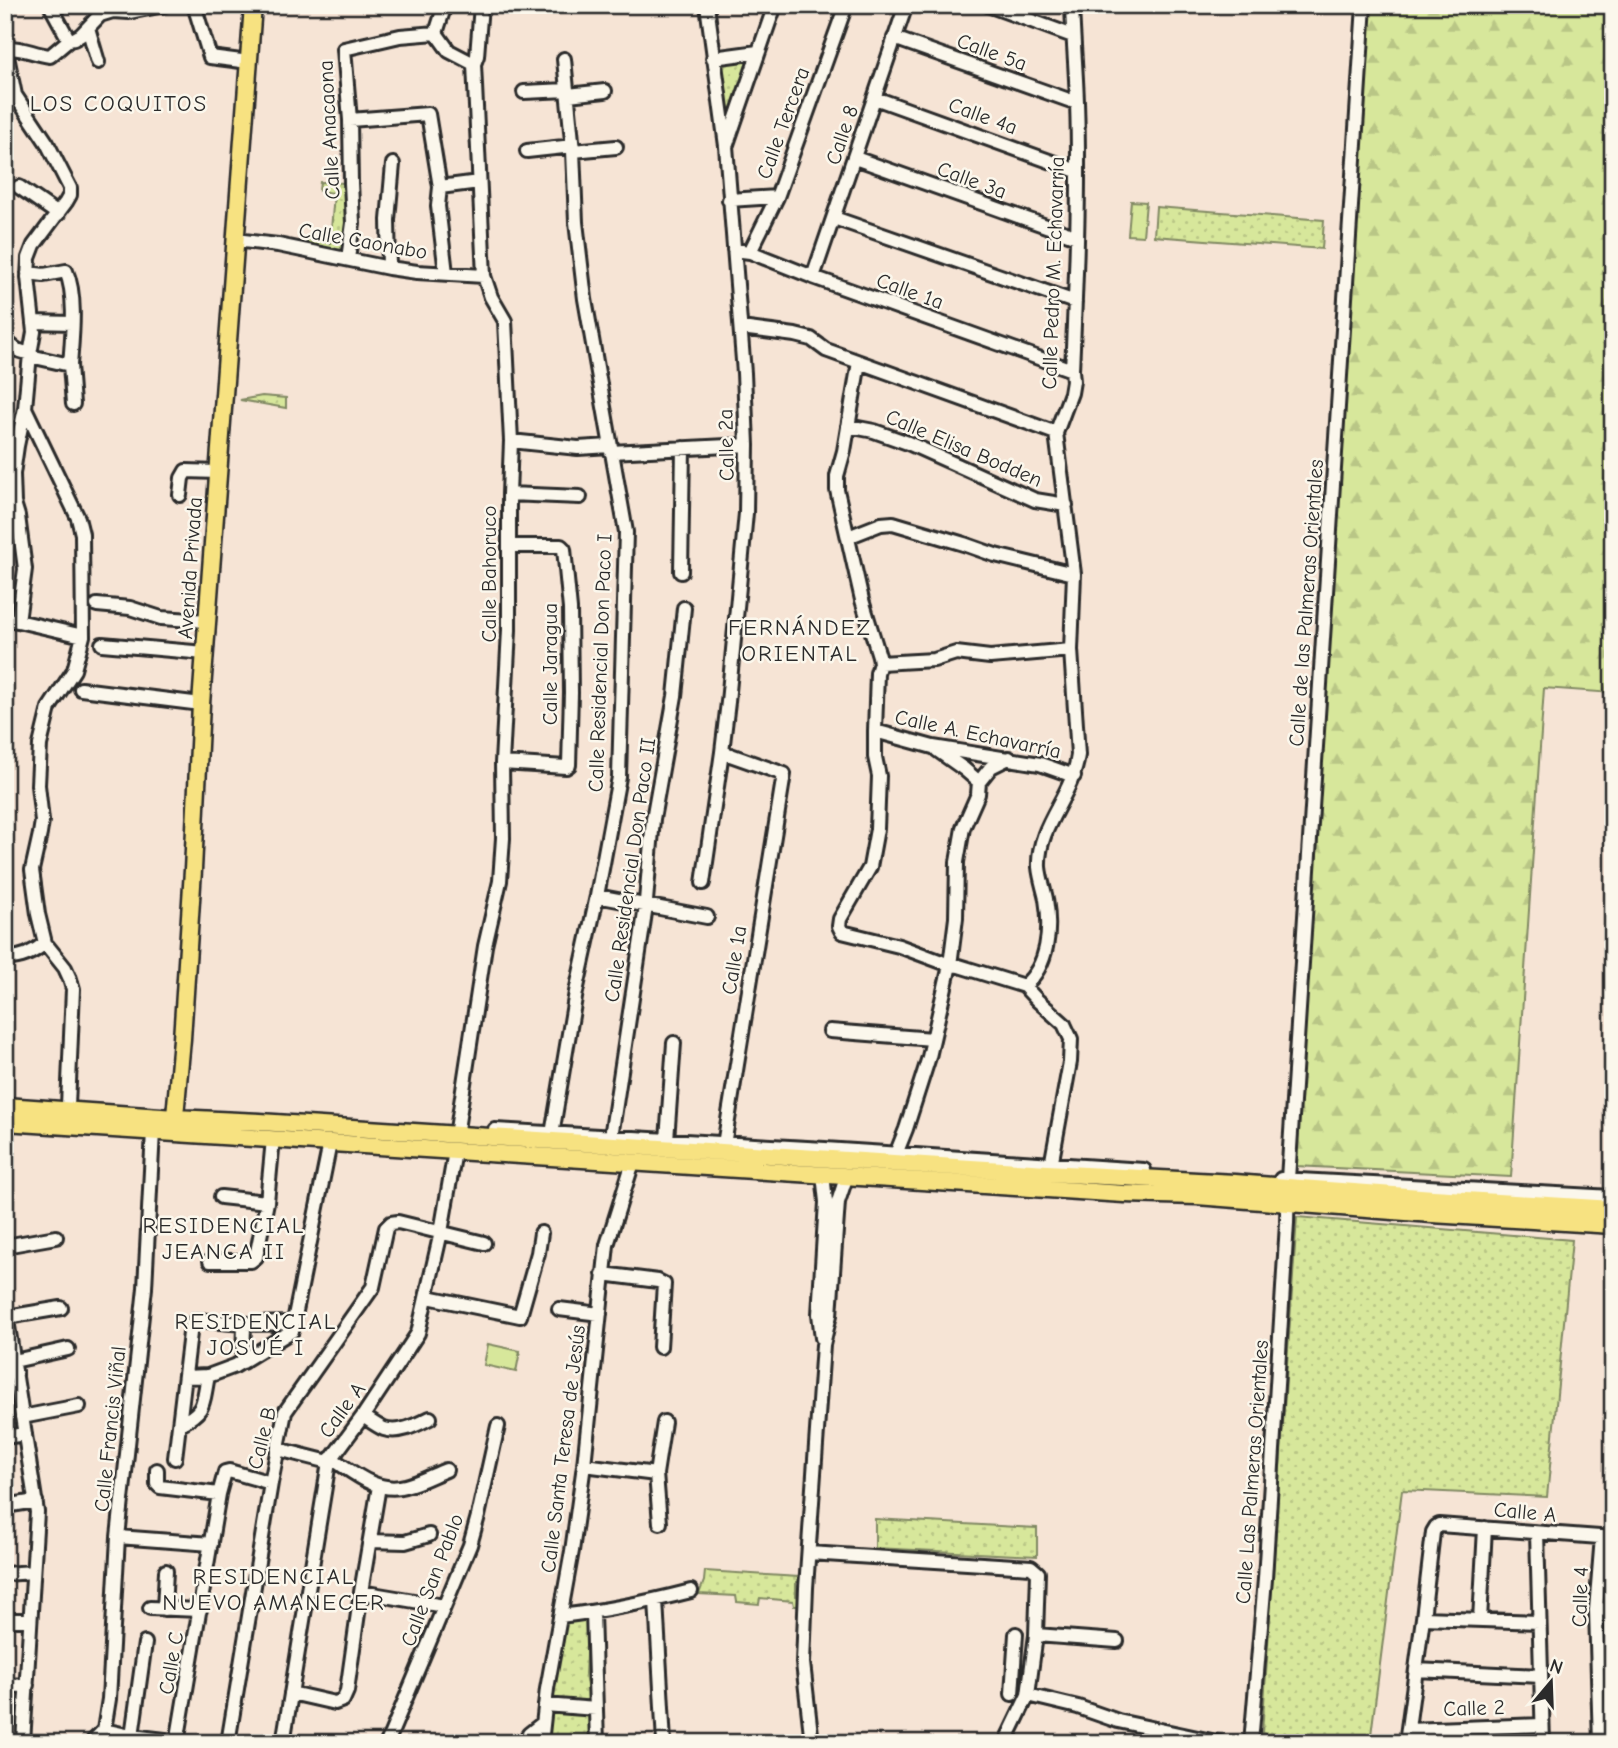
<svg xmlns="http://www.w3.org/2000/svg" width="1618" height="1748" viewBox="0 0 1618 1748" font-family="'Comic Neue',sans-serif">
	<defs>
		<pattern id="grass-dots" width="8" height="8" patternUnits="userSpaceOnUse" patternTransform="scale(1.75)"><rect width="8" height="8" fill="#d7e79b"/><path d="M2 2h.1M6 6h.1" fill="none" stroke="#b9c686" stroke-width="1.8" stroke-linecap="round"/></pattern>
		<pattern id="forest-firs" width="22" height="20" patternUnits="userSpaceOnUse" patternTransform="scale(1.75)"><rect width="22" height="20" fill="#d7e79b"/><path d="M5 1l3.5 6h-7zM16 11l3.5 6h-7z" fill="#b9c686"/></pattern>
	</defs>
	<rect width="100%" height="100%" fill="#f6e4d5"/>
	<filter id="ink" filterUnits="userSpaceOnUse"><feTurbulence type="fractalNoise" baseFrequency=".0143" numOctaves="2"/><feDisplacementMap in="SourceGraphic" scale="14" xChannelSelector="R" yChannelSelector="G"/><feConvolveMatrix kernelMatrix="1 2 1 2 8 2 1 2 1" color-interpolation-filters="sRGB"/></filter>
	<g filter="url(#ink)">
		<path fill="url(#grass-dots)" stroke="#818963" stroke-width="2" d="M750 59V62L733 108 728 111 726 109 719 61Z
			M320 182 346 183 350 225 342 254 305 247 307 239 330 243 334 193 319 191Z
			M1156 207 1324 220 1322 249 1154 236Z
			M262 396 286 398V408L240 400Z
			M1297 1217 1572 1240 1547 1497 1402 1490 1370 1743H1292L1262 1733Z
			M875 1519 1037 1528V1556L875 1548Z
			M705 1571 799 1577V1582H796V1596L799 1597 798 1606H794L793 1601 760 1598 759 1604 737 1602 736 1596 699 1594 704 1581Z
			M588 1620 585 1674 590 1703 551 1700 564 1623Z
			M550 1711 590 1714 591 1743H547Z"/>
		<path fill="url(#forest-firs)" stroke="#818963" stroke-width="2" d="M1368 5H1613V693L1544 688 1511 1177 1296 1166Z"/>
		<path fill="#d7e79b" stroke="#818963" stroke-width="2" d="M1131 201 1146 202 1143 236 1128 235Z
			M488 1344 520 1351 516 1372 484 1365Z"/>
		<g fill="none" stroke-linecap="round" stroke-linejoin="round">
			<defs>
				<path id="minor" d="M50 5 69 40
					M194 5 210 57 249 62
					M988 5 1073 36
					M88 28 98 62
					M436 33 449 51 474 64 484 276 491 297 505 321 511 441 509 494V630L502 763 503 838 500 881 485 946 456 1136
					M436 33 445 5
					M894 38 1077 103
					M5 48C24 47 32 54 50 56L69 40 74 39 81 35 100 15 113 11 129 12 164 5
					M5 54 8 61 15 95 47 143 70 188V195L66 202 34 245 29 258 28 277 34 332 30 354 25 408 17 446 13 474 14 503 18 516 25 569 18 621
					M713 58 758 52
					M474 64 477 56 481 5
					M524 92 567 90
					M568 95 605 91
					M875 98 1077 171
					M350 120 428 114 440 187 438 206 446 273
					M727 144 775 5
					M527 151 573 146
					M573 151 616 147
					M855 158 1077 237
					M19 187 58 214
					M440 187 479 182
					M729 200 777 197
					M834 218 1075 302
					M235 240 278 245 389 268 417 272 484 276
					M734 250 750 252 813 277 1072 370
					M750 252 777 197 846 5
					M348 259 353 223 351 183 350 120 344 49 400 36 436 33
					M389 268 388 220 393 164
					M28 273 44 275 66 271C77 296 72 338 70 365L30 356
					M813 277 906 5
					M33 322 72 323
					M741 328 795 335 811 339 826 350 1056 433
					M5 341 17 350 30 354
					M859 362 844 451 837 476V490L862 600 879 656 880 663 877 673 875 731V757L879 776 877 829 870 867 840 919 839 926 842 932 899 946 950 965 959 966 1024 986
					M70 365 73 404
					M25 408 78 518 82 534 83 636 74 670 49 708 40 745 38 785 42 821 40 834 32 870 38 914 45 943 65 968 70 979 73 989 68 1106
					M848 426 874 431 908 443 1035 500 1066 505
					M511 441 578 448 610 446
					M611 452 747 445
					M509 494 580 497
					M180 495 182 478 186 471 218 472
					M848 537 881 524 893 523 964 544 995 555 1074 574
					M681 572 683 448
					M97 605 130 608 161 618 208 621
					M5 619 18 621 83 636
					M102 644 205 653
					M880 663 934 660 956 653 990 657 1071 650
					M81 689 201 704
					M875 731 933 747 1040 764 1074 776
					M937 750 964 769 979 782
					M722 752 784 774 723 1151
					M502 763 566 767 569 765 571 693 570 609 564 549 561 546H510
					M703 883 722 752 728 702 746 513 747 445 744 373 726 146 707 5
					M597 896 707 917
					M5 958C21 959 33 953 45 943
					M1024 986C1049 965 1051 929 1046 899 1044 889 1040 878 1039 867 1037 825 1073 796 1078 755L1071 650 1074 574 1056 433 1071 393 1073 381 1072 370C1076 281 1080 191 1077 102 1076 70 1073 37 1072 5
					M1024 986 1037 1000 1064 1024 1071 1039 1070 1062 1050 1171
					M830 1031 933 1039
					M495 1130 825 1149 1144 1170
					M611 1137 645 913 653 819 675 696 684 608
					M551 1140 576 992 597 896 619 777 626 532 585 299 576 222 573 151 564 59
					M667 1140 674 1043
					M894 1159 906 1129 929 1057 950 965 956 918 957 862 963 828 978 794 979 782 991 767 1009 758
					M1281 1179 1613 1197
					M221 1197 267 1202
					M5 1246 56 1237
					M210 1261H251L256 1257 267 1202 273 1139
					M603 1274 658 1281 664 1284 660 1347
					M428 1297 520 1316 538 1253 541 1233
					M5 1307 37 1512 23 1743
					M559 1309 600 1314
					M7 1317 61 1308
					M822 1338 819 1314 826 1202 823 1174
					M243 1362 244 1324
					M5 1363 68 1349
					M185 1377 208 1376 235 1366 292 1331 330 1143
					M363 1416C369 1420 377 1426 384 1429 399 1434 416 1425 430 1418
					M22 1417 79 1406
					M180 1424C207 1410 202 1404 208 1376
					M5 1437 25 1434
					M278 1449 329 1462
					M175 1458 191 1325 196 1320 244 1324 294 1323
					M331 1458C353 1472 377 1494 405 1486 419 1483 433 1475 446 1470
					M584 1465 656 1474
					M157 1470V1484L160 1487 219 1494
					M5 1506 36 1501
					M660 1523 656 1474 664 1422
					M1537 1533 1543 1743
					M118 1537 211 1544
					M370 1541 405 1542 429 1535
					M809 1553 1031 1567 1038 1573 1036 1635 1028 1695 1005 1743
					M5 1574 33 1572
					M361 1592 444 1606
					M656 1600 664 1743
					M150 1608 200 1610
					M164 1609 166 1571
					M1596 1610 1613 1609
					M593 1612 597 1743
					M560 1616C604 1611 648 1602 691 1591
					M1423 1618 1539 1622
					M5 1620H30
					M1480 1620 1485 1528
					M1036 1635 1117 1641
					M1416 1670 1541 1676
					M5 1686 27 1685
					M291 1693 335 1703 343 1700 347 1691 361 1592 379 1486
					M1012 1694 1016 1634
					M1028 1695 1078 1707 1118 1721 1221 1743
					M545 1705 596 1709
					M104 1730 109 1699 118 1537 145 1288 153 1131
					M104 1730 131 1736 191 1743
					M1408 1730 1542 1725
					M91 1743 104 1730
					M131 1743 145 1643
					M177 1743 219 1494 225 1472 229 1471 271 1483
					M228 1743 271 1483 285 1412 373 1287 386 1228 391 1223 398 1222 484 1243
					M283 1743 329 1462 363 1416 418 1333 441 1232 455 1151
					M387 1743 470 1545 478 1516 498 1426
					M523 1743 529 1734 543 1723
					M541 1743 547 1689 572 1551 584 1465 607 1245 633 1162
					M812 1743 803 1663 806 1588 823 1345 830 1315 838 1202 847 1175
					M1251 1743 1265 1579 1287 1223 1288 1179 1364 5
					M1406 1743 1423 1618 1433 1532 1436 1527 1439 1525 1613 1538
					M1600 1743 1596 1610 1602 1537"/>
				<path id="major" d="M5 1106 175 1118 260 1122 1047 1173 1235 1183 1433 1198 1613 1209
					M5 1122 1124 1194 1197 1196 1432 1214 1613 1225
					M174 1127 182 1039 193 870 201 704 253 5"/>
			</defs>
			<use href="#minor" stroke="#2b2b2b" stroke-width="18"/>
			<use href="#major" stroke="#2b2b2b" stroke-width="21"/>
			<use href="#minor" stroke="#fbf7ec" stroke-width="12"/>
			<use href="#major" stroke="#f7e281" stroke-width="16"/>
		</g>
	</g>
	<g text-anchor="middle" stroke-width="5" stroke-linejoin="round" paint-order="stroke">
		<g font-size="21" fill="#2b2b2b" stroke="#fbf7ec">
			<text transform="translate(992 52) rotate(20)" y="7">Calle 5a</text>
			<text transform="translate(983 116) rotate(20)" y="7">Calle 4a</text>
			<text transform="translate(783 123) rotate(-70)" y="7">Calle Tercera</text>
			<text transform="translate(329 130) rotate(-93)" y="7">Calle Anacaona</text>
			<text transform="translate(842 135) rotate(-71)" y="7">Calle 8</text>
			<text transform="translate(972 180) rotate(20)" y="7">Calle 3a</text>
			<text transform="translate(363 241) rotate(10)" y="7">Calle Caonabo</text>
			<text transform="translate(1053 273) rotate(-88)" y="7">Calle Pedro M. Echavarría</text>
			<text transform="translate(910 291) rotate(20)" y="7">Calle 1a</text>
			<text transform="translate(726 445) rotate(-91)" y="7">Calle 2a</text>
			<text transform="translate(964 448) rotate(23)" y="7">Calle Elisa Bodden</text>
			<text transform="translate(190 568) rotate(-86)" y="7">Avenida Privada</text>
			<text transform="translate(489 574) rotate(-90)" y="7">Calle Bahoruco</text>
			<text transform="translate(1306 603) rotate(-86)" y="7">Calle de las Palmeras Orientales</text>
			<text transform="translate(600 663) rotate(-88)" y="7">Calle Residencial Don Paco I</text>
			<text transform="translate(550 664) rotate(-90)" y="7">Calle Jaragua</text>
			<text transform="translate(978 734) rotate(12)" y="7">Calle A. Echavarría</text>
			<text transform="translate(630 870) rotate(-82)" y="7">Calle Residencial Don Paco II</text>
			<text transform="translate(734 960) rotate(-81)" y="7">Calle 1a</text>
			<text transform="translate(342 1410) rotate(-54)" y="7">Calle A</text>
			<text transform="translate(110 1429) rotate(-84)" y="7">Calle Francis Viñal</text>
			<text transform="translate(262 1438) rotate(-76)" y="7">Calle B</text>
			<text transform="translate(563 1449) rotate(-83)" y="7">Calle Santa Teresa de Jesús</text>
			<text transform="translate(1252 1472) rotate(-86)" y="7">Calle Las Palmeras Orientales</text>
			<text transform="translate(1525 1512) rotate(5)" y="7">Calle A</text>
			<text transform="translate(432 1580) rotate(-69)" y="7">Calle San Pablo</text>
			<text transform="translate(1580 1597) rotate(-88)" y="7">Calle 4</text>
			<text transform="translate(171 1663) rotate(-80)" y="7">Calle C</text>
			<text transform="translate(1474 1708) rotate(-2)" y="7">Calle 2</text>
		</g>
		<g font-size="23" letter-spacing="2" fill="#2b2b2b" stroke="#fbf7ec">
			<text x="119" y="111">LOS COQUITOS</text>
			<text x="800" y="635">FERNÁNDEZ<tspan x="800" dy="26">ORIENTAL</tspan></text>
			<text x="224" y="1233">RESIDENCIAL<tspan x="224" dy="26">JEANCA II</tspan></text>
			<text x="256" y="1329">RESIDENCIAL<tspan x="256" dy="26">JOSUÉ I</tspan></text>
			<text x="274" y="1584">RESIDENCIAL<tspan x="274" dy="26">NUEVO AMANECER</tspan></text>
		</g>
	</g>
	<rect width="1618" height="1748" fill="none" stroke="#fbf7ec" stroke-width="28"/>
	<rect x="14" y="14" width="1590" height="1720" fill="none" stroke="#2b2b2b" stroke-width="2.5" filter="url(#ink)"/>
	<g transform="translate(1551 1682) rotate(19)" stroke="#fbf7ec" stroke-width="5" paint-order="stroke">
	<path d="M0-5L12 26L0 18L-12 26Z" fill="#2b2b2b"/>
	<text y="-10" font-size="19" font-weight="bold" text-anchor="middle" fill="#2b2b2b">N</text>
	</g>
</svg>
